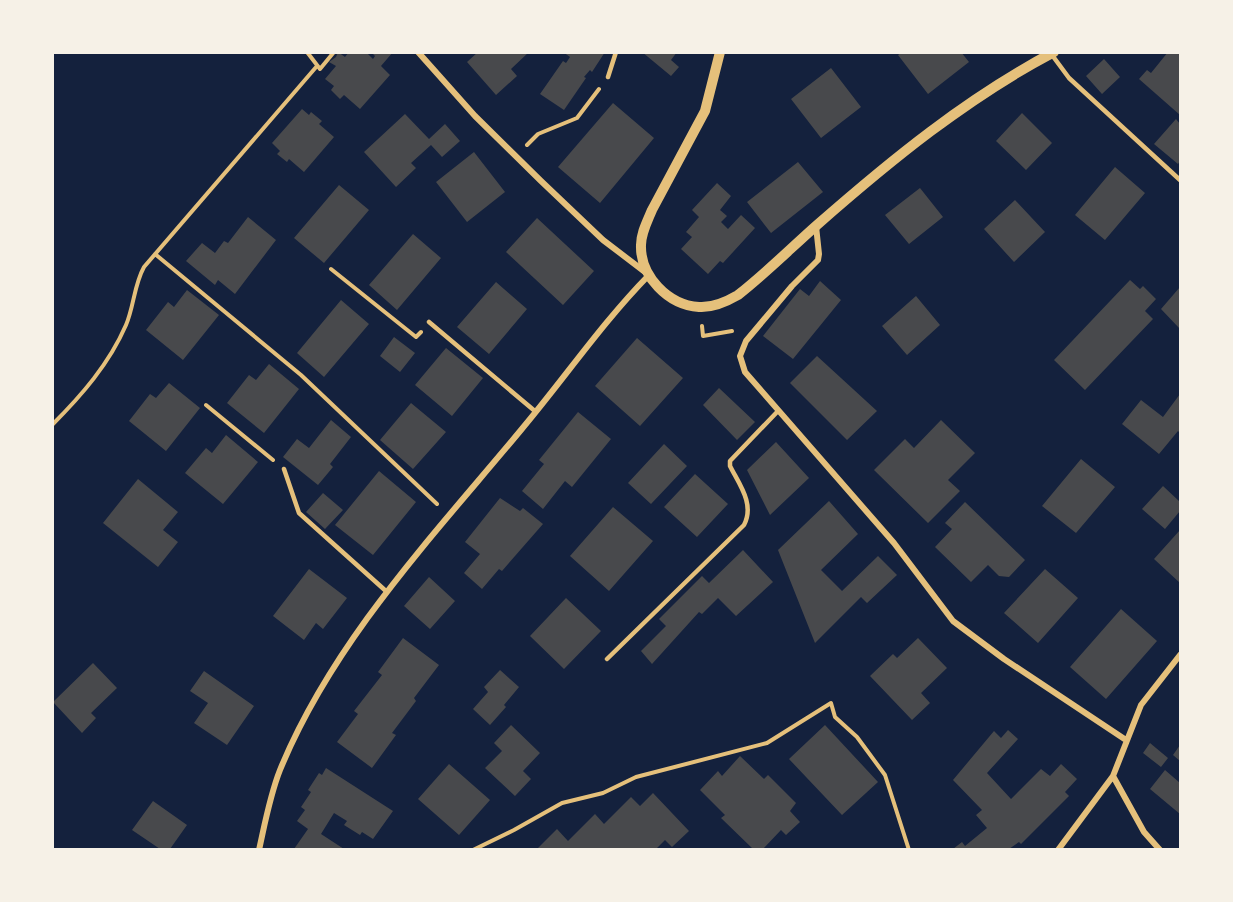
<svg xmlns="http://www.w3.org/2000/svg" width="1233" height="902" viewBox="0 0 1233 902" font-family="'PT Sans',sans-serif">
	<rect width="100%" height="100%" fill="#14213d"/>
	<path fill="#48494c" d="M338 52 345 57 349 52H366L373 59 375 56 371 52H393L381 66 390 75 360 109 344 95 340 99 331 90 334 86 325 79 336 66 329 62 336 57Z
		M478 52H529L511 69 517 76 496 95 467 62Z
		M563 52H605L592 72 590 70 584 77 586 78 564 110 540 94 563 61 566 63 570 57Z
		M642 52H677L671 60 679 67 671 76Z
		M902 52H961L969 62 928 94 898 55Z
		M1168 52H1177L1180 55V115L1139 79 1147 70 1151 73Z
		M1104 59 1120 77 1102 94 1086 76Z
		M831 68 861 107 821 138 791 99Z
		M613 103 654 138 600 203 558 167Z
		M302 109 309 115 311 112 322 121 319 124 334 137 304 172 289 159 287 162 277 154 280 151 272 143Z
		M1022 113 1052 143 1026 170 996 141Z
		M405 114 429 139 445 124 460 141 442 157 431 145 411 163 416 168 396 187 364 152Z
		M1176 119 1180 124V161L1178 164 1154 144Z
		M474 152 505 192 467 222 436 182Z
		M798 162 823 192 771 233 747 202Z
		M1115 167 1145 193 1105 240 1075 215Z
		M717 183 731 196 720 210 727 216 721 222 728 229 741 215 755 228 723 263 720 261 708 274 681 249 692 237 686 232 699 217 692 210Z
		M339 185 369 210 324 263 294 238Z
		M920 188 943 217 909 244 885 215Z
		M1015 200 1045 232 1014 262 984 229Z
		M248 217 276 240 235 294 218 280 215 285 186 261 202 243 215 253 224 241 228 243Z
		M537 218 594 271 563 305 506 252Z
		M413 234 441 258 397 310 369 285Z
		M1130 280 1140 289 1143 286 1156 299 1145 311 1153 319 1085 390 1054 360Z
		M820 281 841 300 793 359 763 336 800 289 809 296Z
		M496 282 527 309 489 354 457 327Z
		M1180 287V329L1161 309Z
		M187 290 219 315 183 360 146 330 168 302 174 307Z
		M916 296 940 325 907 355 882 326Z
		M341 300 369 324 324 377 297 353Z
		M394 337 415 353 400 372 380 356Z
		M637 338 683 378 640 426 595 386Z
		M446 348 483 378 452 416 415 385Z
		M817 356 877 411 847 440 790 383Z
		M269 364 299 389 264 433 227 403 249 375 256 380Z
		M169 383 200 408 166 451 129 421 150 394 156 398Z
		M719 388 755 422 737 440 703 405Z
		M1180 394V433L1178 431 1159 454 1122 424 1141 400 1163 417Z
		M411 403 446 432 413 469 380 440Z
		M578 412 611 439 572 487 565 481 543 509 522 491 544 464 539 460Z
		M331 420 351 437 330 464 333 467 318 485 283 457 297 439 309 448Z
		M941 420 975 453 948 480 960 491 928 523 874 470 905 439 914 448Z
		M226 435 258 462 223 504 185 473 206 448 212 453Z
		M776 442 809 478 770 515 747 470Z
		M664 444 687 466 651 504 628 483Z
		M1081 459 1115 487 1076 533 1042 506Z
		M379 471 416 502 373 555 335 525Z
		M695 474 728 504 697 537 664 507Z
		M138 479 178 512 163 530 178 542 158 567 103 523Z
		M1163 486 1180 502V511L1165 529 1142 509Z
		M323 493 343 510 325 529 306 512Z
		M500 498 520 511 523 508 543 524 502 571 499 569 482 589 464 573 480 554 465 542Z
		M829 501 858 534 821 570 842 591 878 556 897 575 867 603 861 597 815 643 778 550Z
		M965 502 1025 560 1009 577 999 576 988 565 971 582 935 547 952 529 945 523Z
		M613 507 653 541 609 591 570 556Z
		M1180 530V583L1154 559Z
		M743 550 773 582 736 616 718 598 702 614 699 612 652 664 641 651 666 626 659 619 702 576 709 583Z
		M309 569 347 598 323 629 316 623 304 640 273 616Z
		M1045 569 1078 598 1038 643 1004 613Z
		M429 577 455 601 430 629 404 606Z
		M566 598 601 631 564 669 530 636Z
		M1121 609 1157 641 1106 699 1070 667Z
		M403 638 439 665 414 698 416 701 392 733 396 735 372 768 337 742 358 714 354 711 382 675 378 672Z
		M918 638 947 668 921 693 930 703 912 720 870 676 893 654 897 658Z
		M93 663 117 688 91 713 96 718 82 733 53 702Z
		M500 670 519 687 504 705 506 707 490 725 473 709 488 692 484 687Z
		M204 671 254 706 227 745 194 723 208 703 190 691Z
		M511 725 540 753 523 771 531 779 515 796 485 768 502 751 494 743Z
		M825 725 878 782 842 815 789 759Z
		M1008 730 1018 739 987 773 1011 799 1041 769 1050 776 1061 764 1077 779 1065 792 1069 796 1021 844 1019 842 1009 849H953L962 842 965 846 987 828 976 815 982 810 953 780 994 731 1001 738Z
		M1150 743 1168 758 1161 767 1143 753Z
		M1180 745V761L1173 755Z
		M740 756 764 779 768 775 796 803 790 811 800 822 786 835 781 830 763 849H753L721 818 725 815 700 790 718 771 722 776Z
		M449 764 490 800 459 835 418 799Z
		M326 768 393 811 373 839 362 832 360 835 344 825 347 821 334 813 321 834 344 849H294L308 829 297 821 305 810 301 807 311 792 308 790 319 773 322 775Z
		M1165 770 1180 783V814L1150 789Z
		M653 793 689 831 672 847 665 840 656 849 651 848 650 849H537L557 829 568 841 595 814 604 824 631 797 640 806Z
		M153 801 187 825 170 849H160L132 830Z"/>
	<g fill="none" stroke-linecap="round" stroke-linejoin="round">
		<path stroke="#e5c07b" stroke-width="4" d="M307 52 320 69 334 52
			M527 145 538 134 577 118 599 89
			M155 254 301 375 437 504
			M331 269 416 337 421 332
			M702 326 703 336 732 331
			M206 405 273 460
			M52 425C82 395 109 364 126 325 134 306 134 285 144 267L317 66
			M473 850 514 830 562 803 603 793 636 777 767 743 831 703 835 717 857 737 885 775 909 850"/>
		<path stroke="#e5c07b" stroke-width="4.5" d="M1052 55 1069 78 1180 180
			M608 77 616 52
			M429 322 536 412
			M284 469 299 513 387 592
			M607 659 744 525C755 504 739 484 730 466V461L778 411"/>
		<path stroke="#e5c07b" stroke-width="6" d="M816 226 819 254 818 260 792 286 746 341 740 356 745 372 894 543 953 621 1004 659 1126 740
			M1113 776 1144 832 1160 850
			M259 850C265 823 270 795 280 770 333 641 433 536 521 430 564 379 602 323 649 275L603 240 541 181 475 116 418 52
			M1058 850 1113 776 1141 705 1180 655"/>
		<path stroke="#e5c07b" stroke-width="10" d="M720 52 705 111 652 210C647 222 641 233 641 245 640 276 668 305 699 307 713 308 726 302 738 295 766 273 791 248 817 225 891 160 967 98 1054 52"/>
	</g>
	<rect width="1233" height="902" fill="none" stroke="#f6f1e7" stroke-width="108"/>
</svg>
